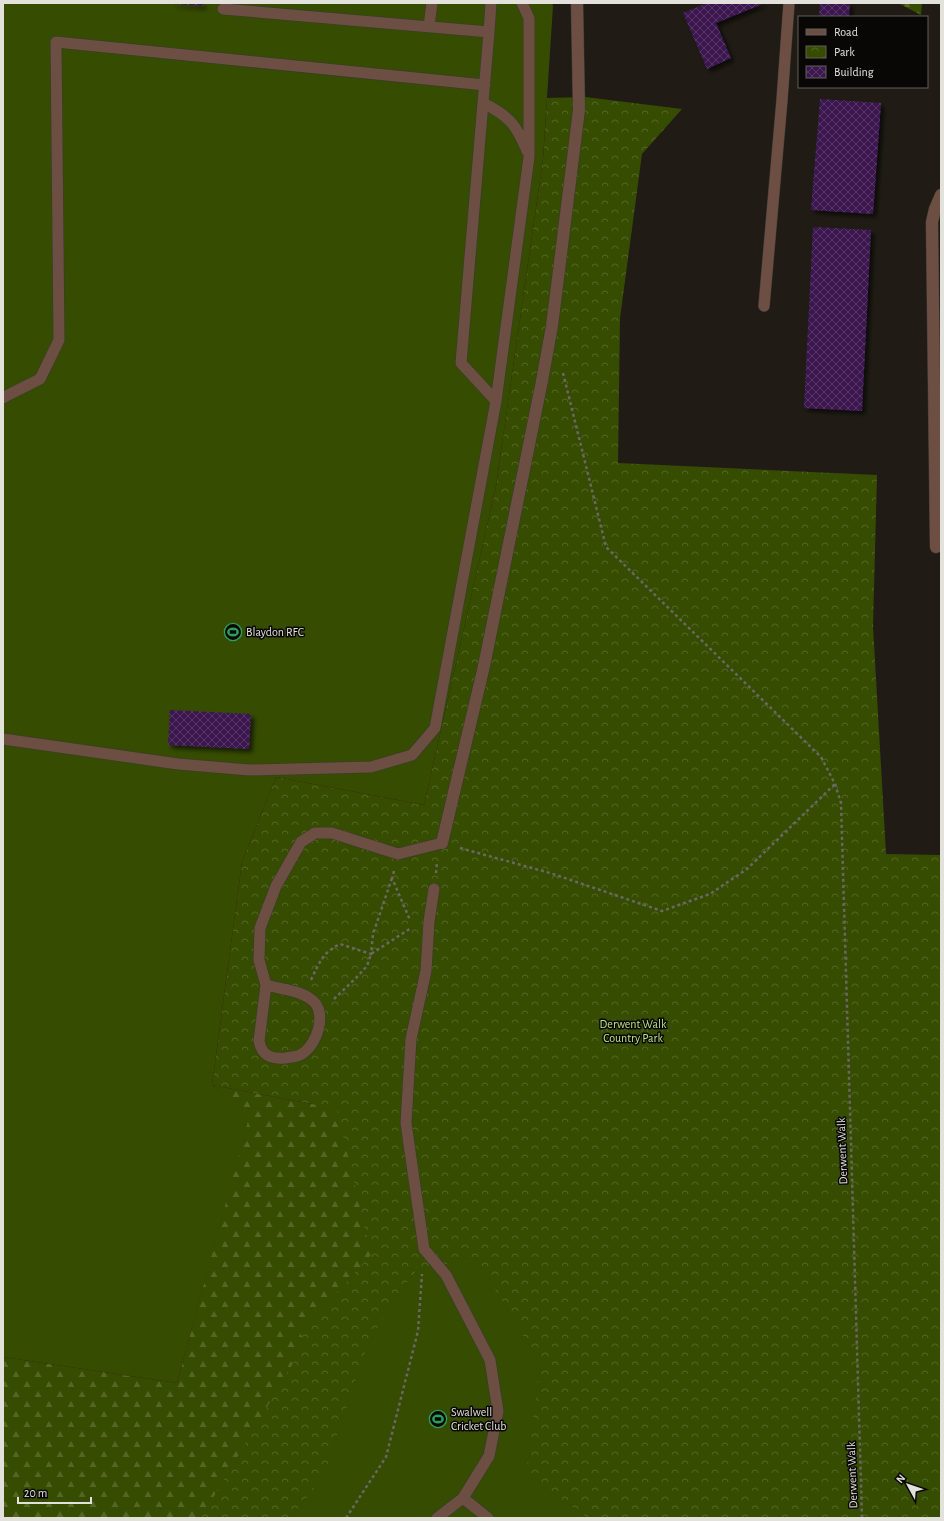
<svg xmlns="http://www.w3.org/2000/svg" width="944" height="1521" viewBox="0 0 944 1521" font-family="'Alegreya Sans',sans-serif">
	<defs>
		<pattern id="forest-firs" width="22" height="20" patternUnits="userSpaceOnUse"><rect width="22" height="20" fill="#364c01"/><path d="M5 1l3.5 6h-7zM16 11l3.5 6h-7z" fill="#536625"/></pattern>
		<pattern id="park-crowns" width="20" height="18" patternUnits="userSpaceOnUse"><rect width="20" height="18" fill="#364c01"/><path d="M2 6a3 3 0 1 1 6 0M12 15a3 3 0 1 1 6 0" fill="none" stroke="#536625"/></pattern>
		<pattern id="building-cross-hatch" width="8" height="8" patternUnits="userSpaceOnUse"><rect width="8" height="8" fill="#3b184f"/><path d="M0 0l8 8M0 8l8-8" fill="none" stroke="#573968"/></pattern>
		<filter id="shadow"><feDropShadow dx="3.5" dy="3.5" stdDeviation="2" flood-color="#0009"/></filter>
	</defs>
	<rect width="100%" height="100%" fill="#201c15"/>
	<path fill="url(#forest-firs)" d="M898 3H922L921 15Z
		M344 1025 416 1271 291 1518H3V1357L177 1383 247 1121 212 1085 312 1104Z"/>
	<path fill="url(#park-crowns)" d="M585 97 682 109 642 154 620 318 618 463 877 475 873 626 886 854 940 855 941 1518H201L305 1343 300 1333 371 1255 337 1110 312 1104 212 1085 242 862 276 777 424 805 496 486 543 159 547 98Z"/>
	<path fill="#364c01" d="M3 3H552L553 6 543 159 496 486 424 805 276 777 242 862 212 1085 248 1121 177 1383 3 1357Z
		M475 1257 540 1363 526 1475 588 1518H291L324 1475 366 1350 389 1306 416 1271Z"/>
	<path fill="url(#building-cross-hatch)" filter="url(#shadow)" d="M173 3H203V6L173 4Z
		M707 3H765L716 23 731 58 707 69 683 13Z
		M820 3H850L849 17H819Z
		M820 99 881 103 873 214 811 210Z
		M813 227 871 230 862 411 804 408Z
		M170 710 251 714 249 749 168 745Z"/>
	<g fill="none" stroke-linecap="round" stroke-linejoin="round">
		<defs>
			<path id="lane" d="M223 9 489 32 491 3
				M429 26 432 3
				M483 103C509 116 516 124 527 151
				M764 306 782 100 789 3
				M3 398 8 395 40 379 59 340 56 42 485 85
				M496 401 529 157V18L522 3
				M3 739 178 764 249 770 371 767 412 755 435 728 496 401 461 363 489 32
				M434 889 429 921 426 971 411 1039 406 1123 424 1249 446 1275 490 1360 498 1411 489 1456 463 1498 437 1518
				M266 985C281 989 299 990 312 1000 328 1012 317 1047 300 1055 296 1057 290 1057 285 1058 271 1059 262 1056 259 1041L266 985 259 960 260 928 276 886 301 842 315 833H332L398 854 442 843
				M463 1498 488 1518"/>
			<path id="street" d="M936 547 932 222 935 209 941 195
				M442 843 484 666 542 381 552 326 579 110 577 3"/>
		</defs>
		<use href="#lane" stroke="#3b3831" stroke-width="12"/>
		<use href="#street" stroke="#3b3831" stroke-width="13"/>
		<path stroke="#6b6862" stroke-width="2.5" stroke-dasharray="3 3" stroke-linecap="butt" d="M563 373 606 547 821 757 835 784 841 803 862 1518
			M460 848 550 873 662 911 710 894 747 869 835 784
			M394 871 392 878 410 920
			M436 873 437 862
			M311 980C319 963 323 952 340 944L371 954 373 934 392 878
			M334 999 357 977 367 966 371 954 411 928
			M346 1518 386 1457 418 1331 422 1274"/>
		<use href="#lane" stroke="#6c4e43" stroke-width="11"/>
		<use href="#street" stroke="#6c4e43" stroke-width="12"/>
	</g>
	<defs>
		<symbol id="stadium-ring" viewBox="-11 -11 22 22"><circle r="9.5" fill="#080705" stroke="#2e9e5b" stroke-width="1.5"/><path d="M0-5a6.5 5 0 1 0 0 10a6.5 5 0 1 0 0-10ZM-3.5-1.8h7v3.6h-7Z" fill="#2e9e5b"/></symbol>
	</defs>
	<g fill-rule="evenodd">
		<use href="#stadium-ring" x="223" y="622" width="20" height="20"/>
		<use href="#stadium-ring" x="428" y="1409" width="20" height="20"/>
	</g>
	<g text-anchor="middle" stroke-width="3" stroke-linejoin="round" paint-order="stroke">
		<g font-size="12" fill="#e3e1dc" stroke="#080705" text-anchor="start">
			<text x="246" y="636">Blaydon RFC</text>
			<text x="451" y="1416">Swalwell<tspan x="451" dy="14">Cricket Club</tspan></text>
		</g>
		<g font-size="12" fill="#bee383" stroke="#080705">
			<text x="633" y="1028">Derwent Walk<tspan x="633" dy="14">Country Park</tspan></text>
		</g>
		<g font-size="12" fill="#e3e1dc" stroke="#080705">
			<text transform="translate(842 1151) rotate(-92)" y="4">Derwent Walk</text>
			<text transform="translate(852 1475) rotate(-92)" y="4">Derwent Walk</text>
		</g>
	</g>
	<rect width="944" height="1521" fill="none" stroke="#e3e1dc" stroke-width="8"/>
	<rect x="798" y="16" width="130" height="72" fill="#080705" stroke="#605e5b"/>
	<rect x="806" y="29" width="20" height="6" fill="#6c4e43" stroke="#605e5b"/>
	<text x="834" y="36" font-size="12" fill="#e3e1dc">Road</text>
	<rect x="806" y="46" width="20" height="12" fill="url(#park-crowns)" stroke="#605e5b"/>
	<text x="834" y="56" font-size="12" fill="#e3e1dc">Park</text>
	<rect x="806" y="66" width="20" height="12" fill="url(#building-cross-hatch)" stroke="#605e5b"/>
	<text x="834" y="76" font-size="12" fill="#e3e1dc">Building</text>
	<g transform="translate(908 1485) rotate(310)" stroke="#080705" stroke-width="3" paint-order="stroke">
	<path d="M0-3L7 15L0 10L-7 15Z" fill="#e3e1dc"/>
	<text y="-6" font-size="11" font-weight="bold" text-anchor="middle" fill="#e3e1dc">N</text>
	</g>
	<path d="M18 1497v6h73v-6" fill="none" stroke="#e3e1dc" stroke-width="2"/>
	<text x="24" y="1497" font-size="12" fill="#e3e1dc" stroke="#080705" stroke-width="3" paint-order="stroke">20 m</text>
</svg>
